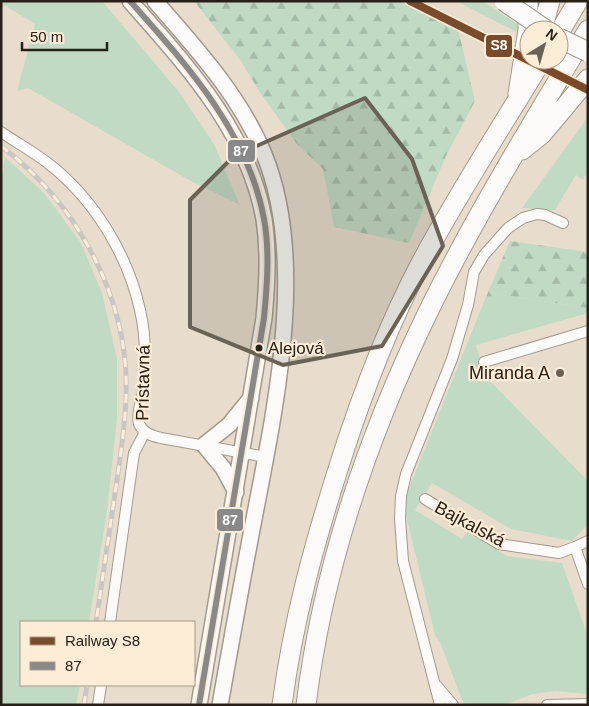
<svg xmlns="http://www.w3.org/2000/svg" width="589" height="706" viewBox="0 0 589 706" font-family="Helvetica,sans-serif">
	<defs>
		<pattern id="forest-firs" width="22" height="20" patternUnits="userSpaceOnUse" patternTransform="scale(1.25)"><rect width="22" height="20" fill="#c0dac4"/><path d="M5 1l3.5 6h-7zM16 11l3.5 6h-7z" fill="#a5bba8"/></pattern>
	</defs>
	<rect width="100%" height="100%" fill="#e8ddcd"/>
	<path fill="#c0dac4" d="M1 1H102L179 92 214 144 240 205 189 180 28 88 17 91 35 24 4 5 1 12Z
		M456 1H482L517 24 519 33Z
		M588 117V170L583 180 576 175 555 210 522 208Z
		M5 157 44 193 81 243 102 293 117 359V419L107 511 89 622H21V685H80L76 705H1V183Z
		M496 294 588 308V313L476 345 485 376 588 481V524L572 541 511 529 432 483 415 510 462 539 467 532 507 556 562 563 588 637V694L555 691 533 694 503 705H466L462 700 440 642 435 635 403 503 483 304Z"/>
	<path fill="url(#forest-firs)" d="M194 1H400L458 29 475 101 446 156 409 243 334 227 323 169 297 144 261 94 241 61Z
		M510 241 588 252V308L496 294 483 304Z"/>
	<g fill="none" stroke-linecap="round" stroke-linejoin="round">
		<defs>
			<path id="minor" d="M1 132C17 143 34 152 49 164 94 199 128 255 140 310 146 335 146 361 144 386 143 397 136 413 139 424 143 433 152 436 161 438L266 457
				M484 362 588 331
				M425 499 499 544 559 553 575 547
				M588 541 575 547 588 584
				M110 622 134 453 145 432
				M437 686 453 705
				M98 705 101 685
				M440 705 403 561 400 518 401 496 406 474 452 359 468 305 474 272 484 255 508 228 523 218 537 214 545 215 563 223
				M547 705 588 704"/>
			<path id="secondary" d="M130 1C187 66 248 131 264 219 269 252 267 285 264 318L199 705
				M155 1C196 48 240 96 264 154 308 261 275 409 254 519 242 581 231 643 220 705
				M236 492 223 468 204 445 229 425 251 398"/>
			<path id="motorway" d="M542 30 550 1
				M559 33 578 1
				M518 94 528 30V1
				M522 150 542 134 588 79
				M282 705C293 621 314 544 340 463 362 394 388 325 422 261 459 192 502 126 542 60
				M306 705C323 567 370 430 431 306 478 211 534 121 588 30"/>
		</defs>
		<use href="#minor" stroke="#a29a8e" stroke-width="12"/>
		<use href="#secondary" stroke="#a29a8e" stroke-width="18"/>
		<use href="#motorway" stroke="#a29a8e" stroke-width="21"/>
		<use href="#minor" stroke="#fcfaf8" stroke-width="10"/>
		<use href="#secondary" stroke="#fcfaf8" stroke-width="15"/>
		<use href="#motorway" stroke="#fcfaf8" stroke-width="19"/>
		<defs>
			<path id="rail" d="M1 146C78 204 130 300 126 397 125 428 120 458 116 487 109 532 103 577 96 622
				M84 705 87 685"/>
		</defs>
		<use href="#rail" stroke="#cac7c3" stroke-width="5"/>
		<use href="#rail" stroke="#fdecd6" stroke-width="3" stroke-dasharray="9" stroke-linecap="butt"/>
		<defs>
			<path id="motorway-bridge" d="M504 1 546 30
				M559 38 588 52"/>
		</defs>
		<use href="#motorway-bridge" stroke="#a29a8e" stroke-width="21" stroke-linecap="butt"/>
		<use href="#motorway-bridge" stroke="#fcfaf8" stroke-width="19"/>
		<defs>
			<path id="bus-1" d="M130 1C187 65 248 132 264 219 270 251 267 286 264 318L199 705"/>
		</defs>
		<use href="#bus-1" stroke="#fdecd6" stroke-width="10"/>
		<use href="#bus-1" stroke="#898989" stroke-width="6"/>
		<defs>
			<path id="rail-1" d="M410 1 588 90"/>
		</defs>
		<use href="#rail-1" stroke="#fdecd6" stroke-width="11"/>
		<use href="#rail-1" stroke="#7a4b2a" stroke-width="8"/>
	</g>
	<path fill="#6b6256" fill-opacity="0.2" stroke="#6b6256" stroke-width="4" stroke-linejoin="round" d="M365 98 412 159 443 246 382 346 283 365 190 327V200L234 156Z"/>
	<circle fill="#282016" stroke="#fdecd6" stroke-width="2" cx="259" cy="348" r="4.5"/>
	<circle fill="#6b6256" stroke="#fdecd6" stroke-width="2" cx="560" cy="373" r="5"/>
	<g text-anchor="middle" stroke-width="4.5" stroke-linejoin="round" paint-order="stroke">
		<g font-size="17" fill="#282016" stroke="#fdecd6" text-anchor="start">
			<text x="268" y="354">Alejová</text>
		</g>
		<g font-size="18" fill="#282016" stroke="#fdecd6" text-anchor="end">
			<text x="550" y="379">Miranda A</text>
		</g>
		<g font-size="18" fill="#282016" stroke="#fdecd6">
			<text transform="translate(143 383) rotate(-89)" y="6">Prístavná</text>
			<text transform="translate(470 524) rotate(28)" y="6">Bajkalská</text>
		</g>
	</g>
	<g stroke="#fdecd6" stroke-width="2">
		<rect x="485" y="34" width="28" height="24" rx="5" fill="#7a4b2a"/>
		<rect x="227" y="139" width="29" height="24" rx="5" fill="#898989"/>
		<rect x="216" y="508" width="28" height="24" rx="5" fill="#898989"/>
	</g>
	<g font-size="14" text-anchor="middle" font-weight="bold" fill="#fff">
		<text x="499" y="50">S8</text>
		<text x="241" y="156">87</text>
		<text x="230" y="525">87</text>
	</g>
	<rect width="589" height="706" fill="none" stroke="#282016" stroke-width="5"/>
	<rect x="20" y="621" width="175" height="65" fill="#fdecd6" stroke="#a89a89"/>
	<rect x="30" y="637" width="25" height="8" fill="#7a4b2a" stroke="#a89a89"/>
	<text x="65" y="646" font-size="15" fill="#282016">Railway S8</text>
	<rect x="30" y="662" width="25" height="8" fill="#898989" stroke="#a89a89"/>
	<text x="65" y="671" font-size="15" fill="#282016">87</text>
	<g transform="translate(544 45) rotate(37)"><circle r="24" fill="#fdecd6" stroke="#a89a89"/>
	<path d="M0-4L9 19L0 12L-9 19Z" fill="#6b6256"/>
	<text y="-8" font-size="14" font-weight="bold" text-anchor="middle" fill="#282016">N</text>
	</g>
	<path d="M22 42v8h85v-8" fill="none" stroke="#282016" stroke-width="2.5"/>
	<text x="30" y="42" font-size="15" fill="#282016" stroke="#fdecd6" stroke-width="4" paint-order="stroke">50 m</text>
</svg>
